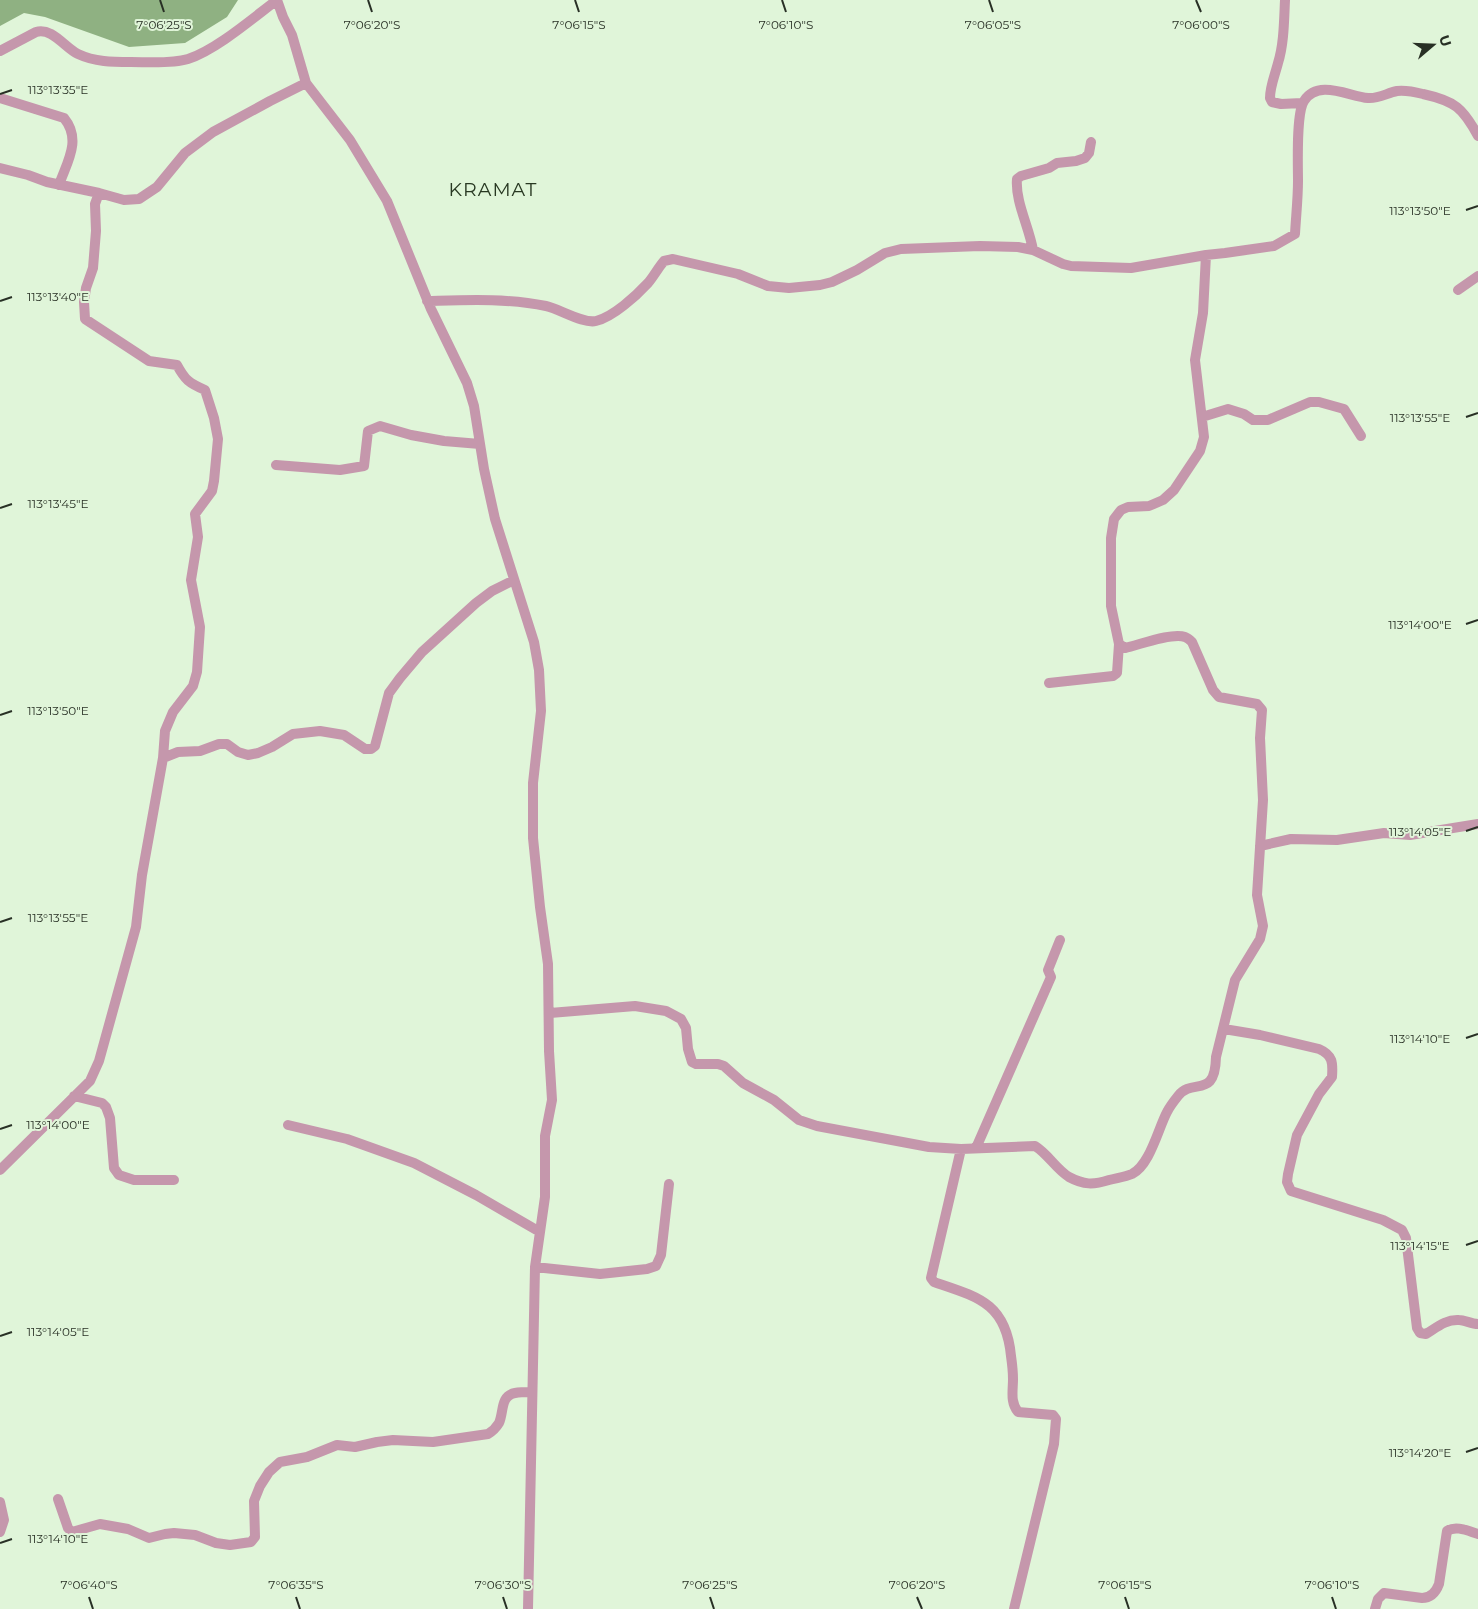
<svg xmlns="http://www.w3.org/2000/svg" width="1478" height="1609" viewBox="0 0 1478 1609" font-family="Montserrat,sans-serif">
	<rect width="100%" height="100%" fill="#e0f5d9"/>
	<path fill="#8fb182" d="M0 0H238L227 17 185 43 129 47 45 17 24 13 0 26Z"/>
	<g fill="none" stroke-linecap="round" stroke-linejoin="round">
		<path stroke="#c597ac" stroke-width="10" d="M277 0 283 17 292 35 306 83 350 140 387 201 431 309 467 383 474 406 484 469 495 519 534 642 539 670 541 711 533 783V838L540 907 548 964 549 1051 552 1100 545 1136V1197L535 1267 528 1609
			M1285 0C1284 21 1284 44 1278 63 1275 75 1270 86 1270 98L1272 102 1281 104 1302 103
			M0 51 36 32C52 27 65 48 78 54 95 62 112 62 131 62 147 62 172 64 188 59 216 50 253 18 277 0
			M0 98 64 118C82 140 67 162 59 185
			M0 168 28 175 47 182 99 193 124 200 139 199 157 187 185 153 213 132 270 101 306 83
			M1033 250C1029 227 1015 201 1017 179L1021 176 1049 168 1057 163 1076 161 1085 158 1089 153 1091 142
			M1458 290 1478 276
			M427 301C467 300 506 298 546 306 560 309 583 324 596 321 613 317 636 296 648 283 654 276 658 268 664 261L673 259 738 274 768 286 789 288 820 285 832 282 857 270 885 253 901 249 980 246 1018 247 1033 250 1063 264 1071 266 1131 268 1206 255 1225 253 1274 246 1295 234C1296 216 1298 198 1298 181 1298 165 1296 113 1304 101 1318 79 1348 96 1368 98 1378 99 1387 93 1397 91 1406 90 1415 92 1423 94 1455 101 1463 108 1478 136
			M1202 417 1228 409 1244 414 1253 420H1268L1310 402H1319L1344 409 1361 436
			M276 465 340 470 364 466 368 431 380 426 411 435 444 441 480 444
			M1049 683 1113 676 1117 673 1119 644
			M163 758 178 752 200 751 219 744H227L238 752 248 755 258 753 272 747 293 734 320 731 344 735 365 749H371L375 746 389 693 400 678 422 652 476 603 492 591 514 580
			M1260 846 1291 839 1337 840 1384 833 1410 835 1478 824
			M550 1013 635 1006 666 1011 681 1019 686 1028 688 1049 692 1062 696 1064H718L724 1066 743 1083 774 1100 799 1120 817 1126 929 1147 961 1149 1035 1146C1048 1154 1056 1169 1069 1177 1084 1185 1093 1185 1109 1180 1116 1178 1125 1177 1132 1174 1150 1165 1158 1129 1167 1112 1170 1106 1174 1101 1178 1096 1193 1077 1215 1100 1216 1057L1235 980 1260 939 1263 926 1257 895 1263 800 1260 738 1262 710 1257 704 1219 697 1213 690 1192 642C1190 640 1188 638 1185 637 1172 632 1139 645 1125 648L1119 644 1111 606V538L1114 519 1121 510 1128 507 1149 506 1163 500 1174 490 1200 451 1204 437 1195 360 1203 313 1206 255
			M1224 1029 1260 1035 1319 1049C1333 1055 1333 1063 1332 1077L1319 1094 1297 1135 1288 1174 1287 1182 1291 1191 1383 1220 1402 1230 1406 1238 1417 1328 1420 1333 1426 1334C1436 1328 1446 1319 1459 1320 1465 1320 1471 1324 1478 1324
			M74 1096 102 1103 106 1107 110 1118 114 1168 119 1175 134 1180H174
			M288 1125 347 1139 414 1163 476 1195 540 1232
			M976 1148 1051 977 1048 970 1060 940
			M961 1149 931 1278 934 1282C978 1297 1006 1303 1011 1356 1012 1363 1013 1371 1013 1379 1013 1391 1010 1402 1018 1412L1053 1415 1056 1419 1054 1444 1014 1609
			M0 1170 90 1081 99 1061 136 927 142 875 163 758 165 731 173 712 193 686 197 672 200 627 191 580 198 537 195 514 212 491 214 481 218 439 214 418 205 390C189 383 185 380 177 365L149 361 85 319 84 302 86 288 93 268 96 231 95 204 99 193
			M535 1267 600 1274 647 1269 656 1266 661 1255 669 1184
			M58 1499 68 1528 72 1532 100 1524 128 1529 149 1538 165 1534 174 1533 195 1535 216 1543 230 1545 251 1542 255 1537 254 1501 260 1486 269 1472 280 1462 307 1457 337 1445 355 1447 377 1442 393 1440 433 1442 488 1434C493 1431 496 1428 499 1423 504 1412 500 1396 515 1393 520 1392 526 1392 531 1392
			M0 1502 4 1520 0 1532
			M1375 1609 1378 1599 1384 1593 1422 1598C1431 1598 1436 1592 1439 1584L1447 1531C1456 1525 1468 1531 1478 1534"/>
	</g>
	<path fill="none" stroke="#283025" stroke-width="2" d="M160 0 164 12M368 0 372 12M575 0 579 12M782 0 786 12M989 0 993 12M1196 0 1201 12M0 94 12 90M1466 210 1478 206M0 301 12 297M1466 417 1478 413M0 508 12 504M1466 624 1478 620M0 715 12 711M1466 831 1478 827M0 922 12 918M1466 1038 1478 1034M0 1129 12 1125M1466 1245 1478 1241M0 1336 12 1332M1466 1452 1478 1448M0 1543 12 1539M89 1597 93 1609M296 1597 300 1609M503 1597 507 1609M710 1597 714 1609M917 1597 922 1609M1125 1597 1129 1609M1332 1597 1336 1609"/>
	<g text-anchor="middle" stroke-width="4" stroke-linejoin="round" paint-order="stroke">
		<g font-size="19" letter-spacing="1" fill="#283822" stroke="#e0f5d9">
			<text x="493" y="196">KRAMAT</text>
		</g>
	</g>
	<g font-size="12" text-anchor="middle" fill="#283025" stroke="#e0f5d9" stroke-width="4" stroke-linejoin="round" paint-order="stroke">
		<text x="164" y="29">7°06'25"S</text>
		<text x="372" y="29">7°06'20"S</text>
		<text x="579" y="29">7°06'15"S</text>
		<text x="786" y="29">7°06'10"S</text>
		<text x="1201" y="29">7°06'00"S</text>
		<text x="993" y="29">7°06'05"S</text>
		<text x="58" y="94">113°13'35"E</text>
		<text x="1420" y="215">113°13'50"E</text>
		<text x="58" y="301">113°13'40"E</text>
		<text x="1420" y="422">113°13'55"E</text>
		<text x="58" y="508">113°13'45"E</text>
		<text x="1420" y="629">113°14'00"E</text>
		<text x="58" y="715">113°13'50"E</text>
		<text x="1420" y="836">113°14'05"E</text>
		<text x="58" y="922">113°13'55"E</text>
		<text x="1420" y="1043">113°14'10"E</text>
		<text x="58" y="1129">113°14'00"E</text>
		<text x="1420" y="1250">113°14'15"E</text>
		<text x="58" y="1336">113°14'05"E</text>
		<text x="1420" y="1457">113°14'20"E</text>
		<text x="58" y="1543">113°14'10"E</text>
		<text x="89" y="1589">7°06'40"S</text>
		<text x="296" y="1589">7°06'35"S</text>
		<text x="503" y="1589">7°06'30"S</text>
		<text x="710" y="1589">7°06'25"S</text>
		<text x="917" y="1589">7°06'20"S</text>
		<text x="1125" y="1589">7°06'15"S</text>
		<text x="1332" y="1589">7°06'10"S</text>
	</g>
	<g transform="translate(1433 45) rotate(71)" stroke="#e0f5d9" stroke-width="4" paint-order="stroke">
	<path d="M0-4L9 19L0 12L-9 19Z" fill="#283025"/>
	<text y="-8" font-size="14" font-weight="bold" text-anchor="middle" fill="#283025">U</text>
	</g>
</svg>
